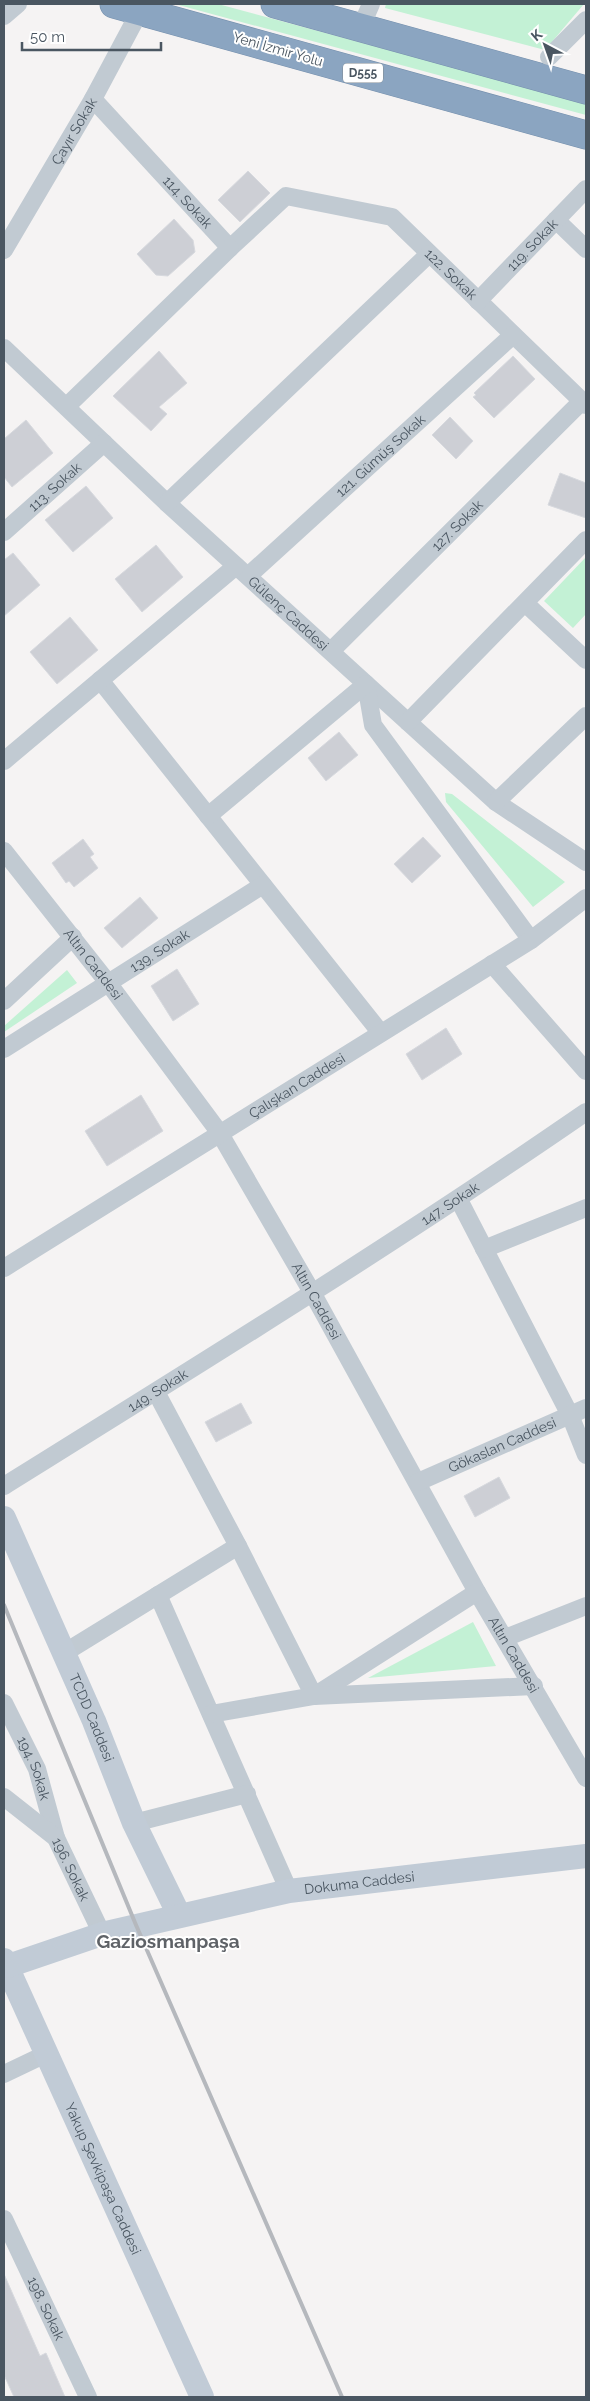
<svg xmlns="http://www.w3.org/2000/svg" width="590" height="2401" viewBox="0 0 590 2401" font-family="Raleway,sans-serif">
	<rect width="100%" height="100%" fill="#f5f3f3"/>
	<path fill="#c3f1d5" d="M175 4H218L586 103V115Z
		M386 4H584L545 50 385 8Z
		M586 557V614L573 628 544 601Z
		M445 793 452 794 565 882 533 907 446 802Z
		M67 970 77 983 4 1032V1026Z
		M473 1622 496 1666 368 1678Z"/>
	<path fill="#cdcfd5" stroke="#d7d9de" d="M248 171 270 193 240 222 218 200Z
		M174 219 193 240 195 252 168 276 156 275 137 254Z
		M159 351 187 383 159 407 167 414 151 431 113 396Z
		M513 356 535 379 494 418 473 397 476 395 474 393Z
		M450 417 473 441 456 459 432 435Z
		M26 420 53 453 12 487 4 477V439Z
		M560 473 586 483V518L548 505Z
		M86 486 113 518 73 552 45 520Z
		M156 545 183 577 142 612 115 579Z
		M13 553 40 585 4 616V560Z
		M70 617 98 650 57 684 30 652Z
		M339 732 358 755 326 781 308 758Z
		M423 837 441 856 412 883 394 864Z
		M83 839 94 854 90 857 98 868 74 887 69 881 66 883 52 863Z
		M140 897 158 918 122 948 104 928Z
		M177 969 199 1004 173 1021 151 986Z
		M446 1028 462 1054 422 1080 406 1054Z
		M141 1095 163 1131 107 1166 85 1131Z
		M241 1403 252 1423 216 1442 205 1422Z
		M499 1477 510 1498 475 1517 464 1496Z
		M4 2274 40 2356 46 2353 65 2397H14L4 2375Z"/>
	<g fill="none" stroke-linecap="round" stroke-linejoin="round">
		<defs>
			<path id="highway" d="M114 4 586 135
				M275 4 586 90"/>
		</defs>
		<use href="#highway" stroke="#7690ad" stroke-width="29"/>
		<g stroke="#c1cad2" stroke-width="18">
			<path d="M4 16 18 4"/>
			<path d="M361 27 371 4"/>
			<path d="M549 57 586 20"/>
			<path id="s1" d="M93 99 230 248 286 196 392 217 586 405"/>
			<path d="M556 220 586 249"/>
			<path id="s2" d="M4 250 93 99 140 11"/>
			<path id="s3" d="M478 301 586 189"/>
			<path id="s4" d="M4 348 167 503 496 802 586 862"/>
			<path d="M67 406 230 248"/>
			<path d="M167 503 429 254"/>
			<path id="s5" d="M4 532 104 443"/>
			<path id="s6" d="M248 576 513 335"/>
			<path d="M526 604 586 660"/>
			<path id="s7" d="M331 651 582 401"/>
			<path d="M100 680 380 1032"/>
			<path d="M366 684 373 725 531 940"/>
			<path d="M408 722 586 540"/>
			<path d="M4 761 236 566"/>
			<path d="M496 802 586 716"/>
			<path d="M208 816 366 684"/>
			<path id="s8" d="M4 851 109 984 219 1132 313 1294 477 1592 586 1778"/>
			<path d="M492 964 586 1071"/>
			<path d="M4 1001 73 937"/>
			<path id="s9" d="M4 1049 263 885"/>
			<path d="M459 1200 570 1415 586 1455"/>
			<path d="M484 1249 586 1208"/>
			<path id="s10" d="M4 1268 531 940 586 898"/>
			<path id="s11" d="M418 1482 586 1408"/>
			<path id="s12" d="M4 1486C200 1364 396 1243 586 1112"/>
			<path d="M238 1546 314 1696 477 1592"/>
			<path d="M158 1595 289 1891"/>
			<path d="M505 1638 586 1606"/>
			<path d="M64 1653 238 1546 156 1392"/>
			<path id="s13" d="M4 1703 37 1769 56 1838"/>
			<path d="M211 1714 314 1696 534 1686"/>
			<path id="s14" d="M4 1797 56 1838 102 1934"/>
			<path d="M134 1823 247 1794"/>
			<path d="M4 2074 48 2053"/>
			<path id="s15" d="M4 2219 88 2397"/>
		</g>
		<g stroke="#c1cbd6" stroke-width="24">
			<path id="s16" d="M4 1518 94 1721 134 1823 179 1915"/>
			<path id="s17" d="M4 1960 202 2397"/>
			<path id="s18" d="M8 1966 102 1934 289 1891 586 1856"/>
		</g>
		<use href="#highway" stroke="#8ba5c1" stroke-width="28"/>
		<path stroke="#b5b8bd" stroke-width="4" d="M4 1605 136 1925 342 2397"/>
	</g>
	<g text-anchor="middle" stroke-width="4" stroke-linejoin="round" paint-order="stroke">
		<rect fill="#fff" stroke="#808990" stroke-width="1" x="343" y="63.5" width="40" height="19" rx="4"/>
		<g font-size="12" font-weight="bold" fill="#4a5661">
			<text x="363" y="77">D555</text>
		</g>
		<g font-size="14" fill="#4a5661" stroke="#fff">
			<text transform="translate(278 49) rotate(16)" y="5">Yeni İzmir Yolu</text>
			<text dy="5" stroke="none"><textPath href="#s2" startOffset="138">Çayır Sokak</textPath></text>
			<text dy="5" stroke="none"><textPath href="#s1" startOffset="140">114. Sokak</textPath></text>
			<text dy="5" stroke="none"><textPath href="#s3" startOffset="78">119. Sokak</textPath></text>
			<text dy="5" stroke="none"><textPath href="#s1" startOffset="469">122. Sokak</textPath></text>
			<text dy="5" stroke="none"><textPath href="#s6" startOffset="179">121. Gümüş Sokak</textPath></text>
			<text dy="5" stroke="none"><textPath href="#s5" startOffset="68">113. Sokak</textPath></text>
			<text dy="5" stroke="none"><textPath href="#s7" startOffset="178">127. Sokak</textPath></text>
			<text dy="5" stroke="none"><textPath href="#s4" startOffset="389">Gülenç Caddesi</textPath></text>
			<text dy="5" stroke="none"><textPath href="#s9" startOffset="184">139. Sokak</textPath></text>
			<text dy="5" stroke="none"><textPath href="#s8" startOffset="144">Altın Caddesi</textPath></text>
			<text dy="5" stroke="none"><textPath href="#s10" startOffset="345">Çalışkan Caddesi</textPath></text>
			<text dy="5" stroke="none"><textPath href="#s12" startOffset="528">147. Sokak</textPath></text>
			<text dy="5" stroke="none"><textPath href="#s8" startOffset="549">Altın Caddesi</textPath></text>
			<text dy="5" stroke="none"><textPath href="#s12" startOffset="181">149. Sokak</textPath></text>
			<text dy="5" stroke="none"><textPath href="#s11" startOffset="92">Gökaslan Caddesi</textPath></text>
			<text dy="5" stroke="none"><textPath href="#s8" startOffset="954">Altın Caddesi</textPath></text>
			<text dy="5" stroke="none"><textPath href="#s16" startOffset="218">TCDD Caddesi</textPath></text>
			<text dy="5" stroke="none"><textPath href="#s13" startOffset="72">194. Sokak</textPath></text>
			<text dy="5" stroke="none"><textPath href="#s14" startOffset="101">196. Sokak</textPath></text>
			<text dy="5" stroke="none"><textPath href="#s18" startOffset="362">Dokuma Caddesi</textPath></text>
			<text dy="5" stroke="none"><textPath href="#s17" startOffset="240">Yakup Şevkipaşa Caddesi</textPath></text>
			<text dy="5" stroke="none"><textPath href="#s15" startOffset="99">198. Sokak</textPath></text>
		</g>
		<g font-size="19" font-weight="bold" fill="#5f6368" stroke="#fff">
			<text x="168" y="1948">Gaziosmanpaşa</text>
		</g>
	</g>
	<rect width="590" height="2401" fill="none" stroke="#4a5661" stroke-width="10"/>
	<g transform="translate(545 45) rotate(319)" stroke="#ffffff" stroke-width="4" paint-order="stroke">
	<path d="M0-4L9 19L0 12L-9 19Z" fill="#4a5661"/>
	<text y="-8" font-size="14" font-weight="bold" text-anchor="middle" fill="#4a5661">K</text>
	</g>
	<path d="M22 42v8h139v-8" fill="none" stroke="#4a5661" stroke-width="2.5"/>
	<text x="30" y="42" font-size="15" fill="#4a5661" stroke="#ffffff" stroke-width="4" paint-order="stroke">50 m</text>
</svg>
